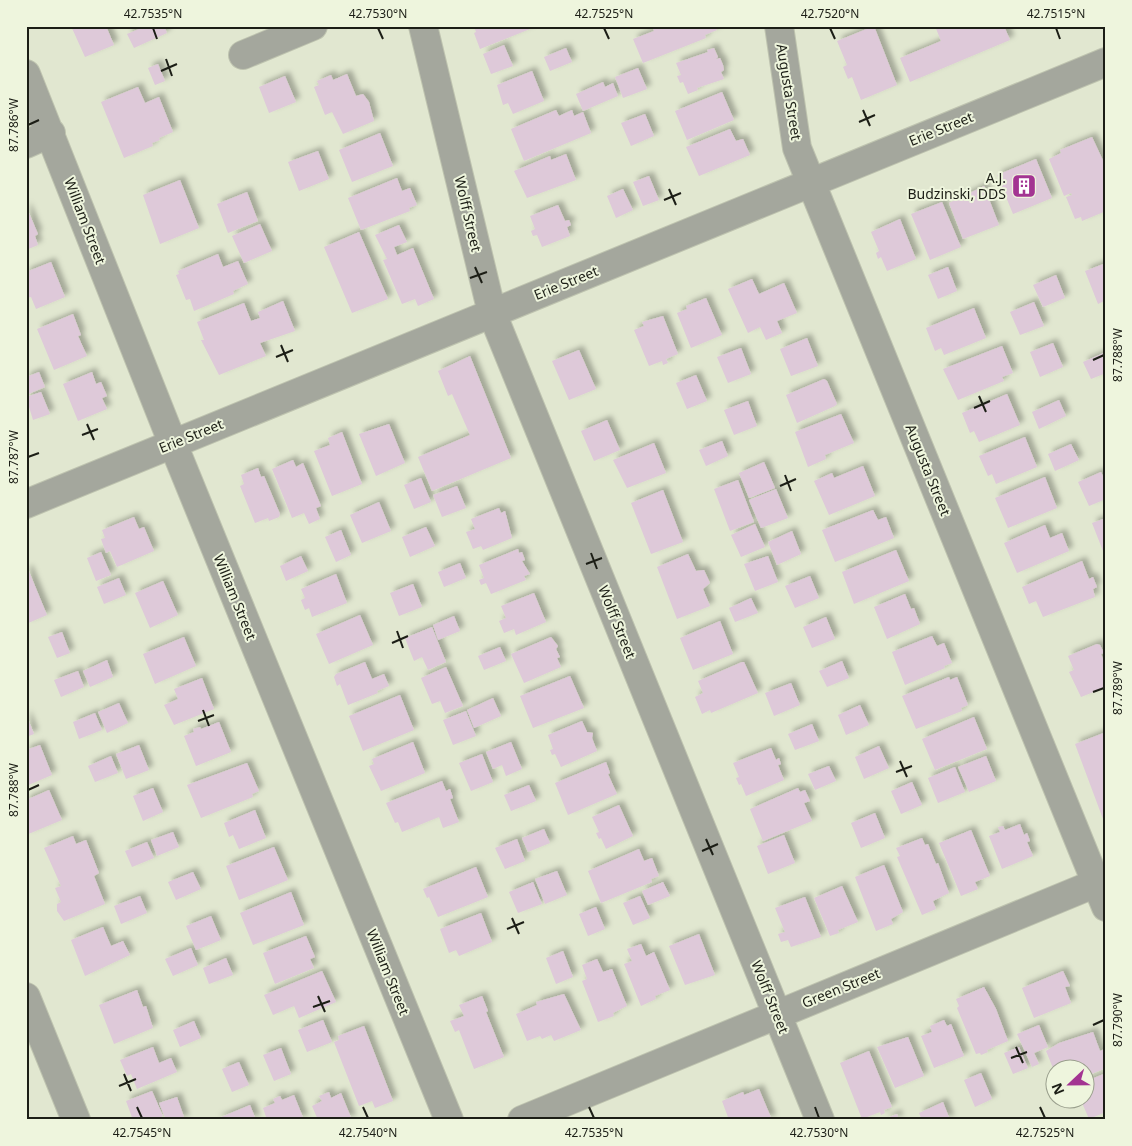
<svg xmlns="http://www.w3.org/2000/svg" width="1132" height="1146" viewBox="0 0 1132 1146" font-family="'Noto Sans',sans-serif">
	<defs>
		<filter id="shadow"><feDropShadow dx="4.5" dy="-4.5" stdDeviation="2.5" flood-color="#0004"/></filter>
	</defs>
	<rect width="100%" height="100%" fill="#e1e7d0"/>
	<path fill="#dec9d9" filter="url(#shadow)" d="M71 26H106L114 45 85 57Z
		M146 26H150L151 29 164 26 167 33 134 48 127 34Z
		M474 26H529L530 29 480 49 474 33 476 32Z
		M652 26H715L717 30 705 35 706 38 643 63 633 39 654 31Z
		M874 26 897 85 861 100 852 77 848 79 843 67 847 65 837 41Z
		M935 26H1004L1010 40 910 82 900 58 941 41Z
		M504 45 513 66 491 74 483 54Z
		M566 48 572 62 550 71 544 57Z
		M714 48 718 57 716 59 720 58 723 65 724 70 721 72 724 79 697 88 698 90 688 94 683 82 680 83 677 76 681 75 676 63 708 52 707 50Z
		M158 64 165 81 155 85 148 68Z
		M638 68 647 89 623 98 615 77Z
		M532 71 544 101 513 114 508 103 503 105 497 85Z
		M347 74 356 96 363 94 369 102 374 121 343 134 332 112 325 115 314 87 319 85 317 81 331 75 333 80Z
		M285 76 296 102 269 113 259 87Z
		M603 82 605 87 613 83 618 96 583 111 576 94Z
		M138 87 145 103 159 97 173 132 159 138 160 140 152 143 153 146 124 158 101 102Z
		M722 92 734 120 687 140 675 111Z
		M556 110 559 116 572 110 574 116 583 112 591 133 524 161 511 129Z
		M645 114 654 136 631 146 621 123Z
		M730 129 736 141 743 139 750 155 699 176 686 147Z
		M380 133 393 166 352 182 339 150Z
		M1092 137 1106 167V211L1082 221 1081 217 1075 219 1066 197 1072 195 1071 193 1064 196 1049 159 1061 153 1060 150Z
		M318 151 329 179 299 191 288 162Z
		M566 154 576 180 527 198 514 171 550 156 551 160Z
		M1036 159 1052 198 1013 214 997 175Z
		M649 176 659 200 643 206 633 182Z
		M397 178 402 191 410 188 417 205 409 208 410 211 361 230 348 198Z
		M180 180 199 228 160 244 143 195Z
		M984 186 999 225 963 239 949 203Z
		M623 189 633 210 616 218 607 196Z
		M247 192 258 221 228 233 217 204Z
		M942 202 961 247 930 260 911 214Z
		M558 205 565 221 569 220 571 225 567 227 570 236 542 247 537 235 533 236 531 231 535 229 530 216Z
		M26 206 38 234 35 236 38 245 26 250Z
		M900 219 916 259 887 271 881 257 878 259 876 253 879 251 871 232Z
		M260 224 272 251 244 263 232 236Z
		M399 225 407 242 394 247 397 255 413 248 434 299 418 306 415 299 402 304 383 260 387 259 375 235Z
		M359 232 388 299 352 313 324 247Z
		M218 254 223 267 238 261 248 284 233 291 234 294 194 311 190 299 186 300 176 275 179 274 178 271Z
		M51 262 65 297 36 309 31 297 26 298V272Z
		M1106 263V300L1098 304 1085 271Z
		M948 267 957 291 938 299 928 275Z
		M1056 275 1065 298 1043 307 1033 285Z
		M752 279 759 294 784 283 797 313 777 321 782 333 766 340 760 327 748 333 728 289Z
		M706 298 722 335 691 348 677 313 687 309 686 306Z
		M283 301 295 331 260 343 266 356 219 375 201 340H204L197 322 244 303 251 321 260 318 258 312Z
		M1034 302 1044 326 1020 335 1010 312Z
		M974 308 986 338 944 355 941 348 935 351 926 328Z
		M73 314 81 335 78 336 87 356 54 370 37 329Z
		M663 316 678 354 666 359 668 363 663 365 662 361 649 366 634 330 644 326 642 322Z
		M807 338 818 366 791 376 780 349Z
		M1053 343 1063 367 1040 377 1030 352Z
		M1002 346 1013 373 1002 377 1004 381 958 400 943 369Z
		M741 348 751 374 728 383 717 357Z
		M579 350 596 389 569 400 552 361Z
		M1106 352V373L1091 379 1083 362Z
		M470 356 511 458 432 491 418 457 470 435 452 394 448 396 438 371Z
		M39 372 45 387 26 395V377Z
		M92 372 96 384 101 382 107 396 102 398 107 409 78 421 63 384Z
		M696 375 707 401 687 409 676 383Z
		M824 379 827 381 837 404 835 406 797 423 786 395Z
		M41 392 50 414 33 420 26 397Z
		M1007 394 1020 425 979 442 974 431 970 433 962 413Z
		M1059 400 1066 416 1039 429 1032 412Z
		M748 401 757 426 734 435 724 410Z
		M841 414 854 443 825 455 826 459 808 467 795 432Z
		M607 420 620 450 594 461 581 431Z
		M389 424 405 463 376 476 359 434Z
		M342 432 362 484 332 496 314 451 330 445 328 438Z
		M1025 437 1037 467 996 484 992 474 988 476 979 456Z
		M722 441 728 456 706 466 699 450Z
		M654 443 666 473 627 488 613 460Z
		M1071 444 1079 460 1055 471 1048 454Z
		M293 460 296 467 303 463 321 506 316 508 320 519 309 524 304 513 292 518 272 469Z
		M764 462 775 488 749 498 739 473Z
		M863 466 875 496 829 515 814 481 832 473 834 478Z
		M258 468 261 477 264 476 280 514 279 517 269 521 268 518 255 523 240 486 244 484 241 475Z
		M1101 472 1106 482V499L1089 506 1078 482Z
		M1045 477 1057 508 1008 528 995 498Z
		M421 478 431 502 414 509 404 485Z
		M738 480 754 522 730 531 714 489Z
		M457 486 466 508 442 517 433 495Z
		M776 489 788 518 761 528 749 500Z
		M663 490 683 542 651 554 631 503Z
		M379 502 391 531 362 543 350 515Z
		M499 508 501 513 505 511 512 538 483 550 481 546 473 549 466 532 475 529 471 519Z
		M873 510 878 520 886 517 894 538 835 562 822 530Z
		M134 517 139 529 144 527 154 551 117 567 110 551 106 553 101 539 105 538 102 530Z
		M1106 518V549L1103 551 1092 523Z
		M755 524 765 547 741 557 731 535Z
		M1045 525 1050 538 1062 533 1069 551 1017 573 1004 543Z
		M426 527 435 546 410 557 402 537Z
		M341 530 351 555 336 562 325 537Z
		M792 531 801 554 777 565 768 542Z
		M518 549 519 553 522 552 525 560 522 561 530 574 524 576 526 580 491 594 486 583 481 585 479 580 484 578 479 565Z
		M896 550 909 581 854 604 842 572Z
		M101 552 111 575 96 581 87 558Z
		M688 554 696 571 704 570 710 583 703 589 710 606 677 619 657 567Z
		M301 556 308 571 286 581 280 566Z
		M768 556 778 582 755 591 744 564Z
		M1082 561 1089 579 1093 577 1097 587 1093 589 1095 597 1043 617 1036 601 1029 604 1022 587Z
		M460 563 466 578 444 587 438 572Z
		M28 569 47 615 26 624V570Z
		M336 574 347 603 312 617 309 608 305 610 301 600 305 598 301 589Z
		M810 576 819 598 795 608 785 586Z
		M119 578 126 595 104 604 97 587Z
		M163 581 178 615 150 628 135 593Z
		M413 584 422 607 399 616 390 593Z
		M534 593 546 622 516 635 514 629 504 633 499 621 506 618 501 606Z
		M905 594 911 609 914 608 920 624 887 639 874 607Z
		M751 598 758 613 735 622 729 608Z
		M360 615 373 645 329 664 316 634Z
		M454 616 460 631 438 640 433 625Z
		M826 617 835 639 812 648 803 627Z
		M720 621 733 654 693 670 680 638Z
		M432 627 446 662 428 670 422 657 414 661 405 638Z
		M62 632 70 653 57 658 48 637Z
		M932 636 937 646 944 643 952 663 944 666 945 668 905 685 892 652Z
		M184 637 196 666 155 684 143 654Z
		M551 637 558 646 556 649 560 657 557 658 561 667 524 683 511 654Z
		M1097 644 1100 645 1104 653 1101 654 1103 659 1106 658V687L1081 697 1069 672 1074 670 1068 656Z
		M500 647 506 661 484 670 478 656Z
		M107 660 113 677 90 687 83 671Z
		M842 661 849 678 827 687 819 671Z
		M365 662 372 679 384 674 389 686 377 691 378 693 348 705 340 684 337 686 334 677 336 674Z
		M742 662H744L758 693 711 713 710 710 702 714 695 697 703 693 698 681Z
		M446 667 463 706 445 713 440 701 432 704 421 678Z
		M78 671 84 687 61 697 54 680Z
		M570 676 584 708 533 728 520 696Z
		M949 677 950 680 957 677 968 705 961 708 962 711 916 729 902 696Z
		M202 678 214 709 174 725 164 705 178 699 174 689Z
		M791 683 800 705 774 716 765 693Z
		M400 695 414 730 363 751 349 716Z
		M493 698 501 716 474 728 467 710Z
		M119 703 128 723 107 733 98 712Z
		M860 705 869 725 846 735 838 715Z
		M466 711 476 736 453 745 443 720Z
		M95 713 102 730 79 739 73 722Z
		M26 714 34 734 26 737Z
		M974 717 987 749 935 770 922 739Z
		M582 721 587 732 593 733 592 738 597 751 561 767 555 754 552 755 550 750 553 749 548 735Z
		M219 722 231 752 196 766 184 736 194 732 193 729 200 727 201 729Z
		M812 724 819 741 795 750 788 734Z
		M1106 732V827L1075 744Z
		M413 742 425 773 381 791 369 766 374 764 372 759Z
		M511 742 522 769 506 776 502 765 493 769 486 752Z
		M40 745 52 775 26 786V750Z
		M139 745 149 770 126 779 116 754Z
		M879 746 889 768 864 779 855 757Z
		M771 748 776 760 779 758 781 764 778 765 784 780 746 796 741 784 739 785 736 778 739 777 733 763Z
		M482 754 493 782 471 791 459 763Z
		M111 756 118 773 95 782 88 766Z
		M986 756 996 781 969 792 958 767Z
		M606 762 610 773 608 774 617 794 568 815 555 783Z
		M247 763 259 791 252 794 253 797 201 818 187 785Z
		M829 766 836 781 815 790 808 774Z
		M955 767 965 792 938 803 928 778Z
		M442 781 446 791 450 789 453 798 450 799 459 822 443 828 439 817 402 832 398 822 395 823 386 803Z
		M912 782 922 805 901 814 891 791Z
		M529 785 536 801 511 811 504 795Z
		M153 788 163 812 143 821 133 796Z
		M798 788 800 792 805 790 810 801 804 803 812 821 763 841 750 809Z
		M49 790 62 820 26 835V800Z
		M619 805 633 836 606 849 601 838 599 839 596 833 599 832 592 817Z
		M255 810 266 838 239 849 233 835 229 837 224 823Z
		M875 813 885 838 861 848 851 823Z
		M1020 824 1024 835 1027 833 1030 841 1027 842 1033 856 1002 869 989 836 1000 832 998 827 1003 826 1005 830Z
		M544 829 550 843 528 852 522 838Z
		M971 830 990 876 975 882 978 889 961 896 939 843Z
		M173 832 179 847 157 856 151 840Z
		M784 835 795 863 768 874 757 846Z
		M73 836 76 844 86 840 99 873 94 876 105 904 64 921 57 911V904L61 902 55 888 61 886 44 848Z
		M922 838 925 845 928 844 936 864 938 863 949 893 933 901 936 909 922 915 897 857 900 856 896 848Z
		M517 839 525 861 505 869 495 848Z
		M147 842 154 858 132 867 125 851Z
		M274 847 288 880 239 900 226 866Z
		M639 849 644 861 652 858 659 876 651 879 652 882 601 903 588 871Z
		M884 865 903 912 891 919 893 924 876 931 855 877Z
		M476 867 488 897 438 917 429 897 427 898 423 889Z
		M557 871 567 895 545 904 535 879Z
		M193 872 201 889 176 900 168 882Z
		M533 882 542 904 518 913 509 892Z
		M663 882 670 896 648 905 642 891Z
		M842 886 858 922 838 930 839 933 830 936 814 898Z
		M291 892 304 925 253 945 240 913Z
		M140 896 147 913 121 924 114 906Z
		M640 896 650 918 633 925 623 903Z
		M805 897 821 937 791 947 788 940 781 942 778 934 785 932 775 908Z
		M596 907 605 929 588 936 579 914Z
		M481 913 492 942 459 956 456 950 449 953 440 929Z
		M211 916 221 940 196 950 186 926Z
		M103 927 111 946 123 941 130 955 85 976 71 940Z
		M699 934 715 975 685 985 669 946Z
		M306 936 315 957 310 959 314 968 275 984 263 953Z
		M641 944 646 956 654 952 670 990 655 996 656 999 641 1006 624 964 632 961 627 949Z
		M191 948 198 965 173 976 165 959Z
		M563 951 573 977 556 984 546 958Z
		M226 958 233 975 209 984 203 968Z
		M597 959 603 972 612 969 627 1006 613 1013 614 1016 598 1022 582 981 587 979 582 965Z
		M322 971 336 1002 299 1018 294 1006 273 1015 264 995Z
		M1063 971 1070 986 1065 987 1071 1003 1034 1018 1022 988Z
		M984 987 996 1009 1008 1041 987 1050 988 1052 981 1055 980 1053 976 1054 957 1008 959 1006 956 999Z
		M137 990 143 1007 146 1006 153 1028 114 1044 99 1005Z
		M564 994 581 1030 554 1041 551 1035 542 1039 540 1036 527 1041 516 1014 537 1005 536 1002Z
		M482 996 488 1011 486 1012 504 1057 474 1069 459 1030 455 1032 450 1021 464 1016 459 1005Z
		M323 1020 332 1042 307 1052 298 1030Z
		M944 1020 947 1026 951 1024 964 1056 934 1068 921 1036 932 1032 930 1026Z
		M194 1021 201 1038 180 1047 173 1030Z
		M1039 1025 1048 1047 1034 1053 1039 1064 1032 1067 1017 1034Z
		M364 1026 393 1101 375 1108 372 1101 359 1106 334 1042 339 1040 338 1036Z
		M1093 1032 1100 1051 1105 1049 1106 1051V1068L1084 1077V1068H1053L1046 1051 1059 1043Z
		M908 1037 924 1076 895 1088 877 1047Z
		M153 1047 159 1063 171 1058 177 1072 137 1089 131 1074 127 1076 120 1060Z
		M1019 1047 1028 1068 1013 1074 1004 1053Z
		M281 1048 291 1074 274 1081 263 1055Z
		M869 1051 892 1107 884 1110 885 1113 881 1115 880 1112 862 1119 840 1063Z
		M239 1062 249 1085 232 1092 222 1069Z
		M981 1073 992 1099 975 1107 964 1080Z
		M1106 1073V1112L1089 1119 1080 1098H1084V1082Z
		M759 1089 772 1120H729L722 1101 743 1092 744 1095Z
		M152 1091 163 1116 155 1120H133L126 1101Z
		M329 1092 331 1098 341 1093 352 1120H318L312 1106 322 1101 319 1096Z
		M294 1095 304 1120H267L263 1108 275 1103 273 1099 280 1096 282 1100Z
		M177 1097 185 1120H166L159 1103Z
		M943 1102 950 1120H922L919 1113Z
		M250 1105 256 1120H214Z
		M897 1114 899 1120H882Z"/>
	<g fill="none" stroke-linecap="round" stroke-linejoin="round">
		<defs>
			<path id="minor" d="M423 26 492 313 820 1120
				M779 26 797 148 1106 907
				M243 55 313 26
				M26 74 173 444 449 1120
				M26 144 51 133
				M26 504 1106 62
				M26 997 76 1120
				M522 1120 1106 879"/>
		</defs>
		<use href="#minor" stroke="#bec3af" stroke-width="30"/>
		<use href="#minor" stroke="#a4a79d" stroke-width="28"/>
	</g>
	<path fill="none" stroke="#1c1e16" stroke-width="2" d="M153 28 157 39M378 28 383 39M604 28 609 39M830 28 835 39M1056 28 1060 39M166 59 172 76M161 71 177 64M863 110 870 126M859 122 875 115M28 125 39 120M669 189 676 205M664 200 681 193M475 267 482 283M470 278 487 272M281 345 288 362M276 357 293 350M1093 360 1104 355M979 396 986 412M974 408 990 401M87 424 94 440M82 435 98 429M28 457 39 453M785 475 791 491M780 486 796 479M591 553 597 569M586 564 602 558M397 631 403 648M392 643 408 636M1093 692 1104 688M203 710 209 726M198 721 214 715M900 761 907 777M896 772 912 766M28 790 39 785M706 839 713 855M702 851 718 844M512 918 519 934M507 929 524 922M318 996 325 1012M313 1007 330 1001M1093 1025 1104 1020M1016 1047 1023 1063M1011 1058 1027 1052M124 1074 131 1091M119 1086 136 1079M137 1107 142 1118M363 1107 368 1118M589 1107 594 1118M815 1107 819 1118M1040 1107 1045 1118"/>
	<defs>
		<symbol id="building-square" viewBox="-11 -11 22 22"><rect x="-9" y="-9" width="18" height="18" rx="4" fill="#a33492" stroke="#eef5dd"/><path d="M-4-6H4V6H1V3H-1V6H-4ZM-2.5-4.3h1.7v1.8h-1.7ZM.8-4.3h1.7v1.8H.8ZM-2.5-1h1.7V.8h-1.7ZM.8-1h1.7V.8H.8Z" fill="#fff"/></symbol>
	</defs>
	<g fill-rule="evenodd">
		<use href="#building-square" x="1010" y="172" width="28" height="28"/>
	</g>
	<g text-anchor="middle" stroke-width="4" stroke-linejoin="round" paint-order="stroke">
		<g font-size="14" fill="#1c1e16" stroke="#eef5dd">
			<text transform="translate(789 92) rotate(81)" y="5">Augusta Street</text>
			<text transform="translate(941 129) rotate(-22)" y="5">Erie Street</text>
			<text transform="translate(468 214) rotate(77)" y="5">Wolff Street</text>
			<text transform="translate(85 221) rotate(69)" y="5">William Street</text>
			<text transform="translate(566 283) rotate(-22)" y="5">Erie Street</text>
			<text transform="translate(191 436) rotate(-22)" y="5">Erie Street</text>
			<text transform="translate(928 470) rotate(68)" y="5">Augusta Street</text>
			<text transform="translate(235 597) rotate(68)" y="5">William Street</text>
			<text transform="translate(617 622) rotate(68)" y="5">Wolff Street</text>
			<text transform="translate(388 972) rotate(68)" y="5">William Street</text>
			<text transform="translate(841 988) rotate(-22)" y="5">Green Street</text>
			<text transform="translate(770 997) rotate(68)" y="5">Wolff Street</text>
		</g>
		<g font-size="14" fill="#1c1e16" stroke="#eef5dd" text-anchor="end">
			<text x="1006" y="183">A.J.<tspan x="1006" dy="16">Budzinski, DDS</tspan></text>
		</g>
	</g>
	<rect width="1132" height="1146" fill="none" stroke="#eef5dd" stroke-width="55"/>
	<g transform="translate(1070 1084) rotate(248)"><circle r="24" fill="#eef5dd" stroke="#9a9f8d"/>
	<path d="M0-4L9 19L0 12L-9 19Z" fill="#a33492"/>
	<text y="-8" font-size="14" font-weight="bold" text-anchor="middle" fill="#1c1e16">N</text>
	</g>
	<rect x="28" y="28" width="1076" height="1090" fill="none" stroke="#1c1e16" stroke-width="2"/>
	<g font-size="12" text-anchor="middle" fill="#1c1e16">
		<text x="153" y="18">42.7535°N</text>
		<text x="378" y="18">42.7530°N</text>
		<text x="604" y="18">42.7525°N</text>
		<text x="830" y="18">42.7520°N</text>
		<text x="1056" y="18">42.7515°N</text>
		<text transform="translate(14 125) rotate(-90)" y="4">87.786°W</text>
		<text transform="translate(1118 355) rotate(-90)" y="4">87.788°W</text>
		<text transform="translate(14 457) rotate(-90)" y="4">87.787°W</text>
		<text transform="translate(1118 688) rotate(-90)" y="4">87.789°W</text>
		<text transform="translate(14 790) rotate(-90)" y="4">87.788°W</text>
		<text transform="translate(1118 1020) rotate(-90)" y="4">87.790°W</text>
		<text x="142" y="1137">42.7545°N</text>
		<text x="368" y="1137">42.7540°N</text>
		<text x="594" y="1137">42.7535°N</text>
		<text x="819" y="1137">42.7530°N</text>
		<text x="1045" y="1137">42.7525°N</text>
	</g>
</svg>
